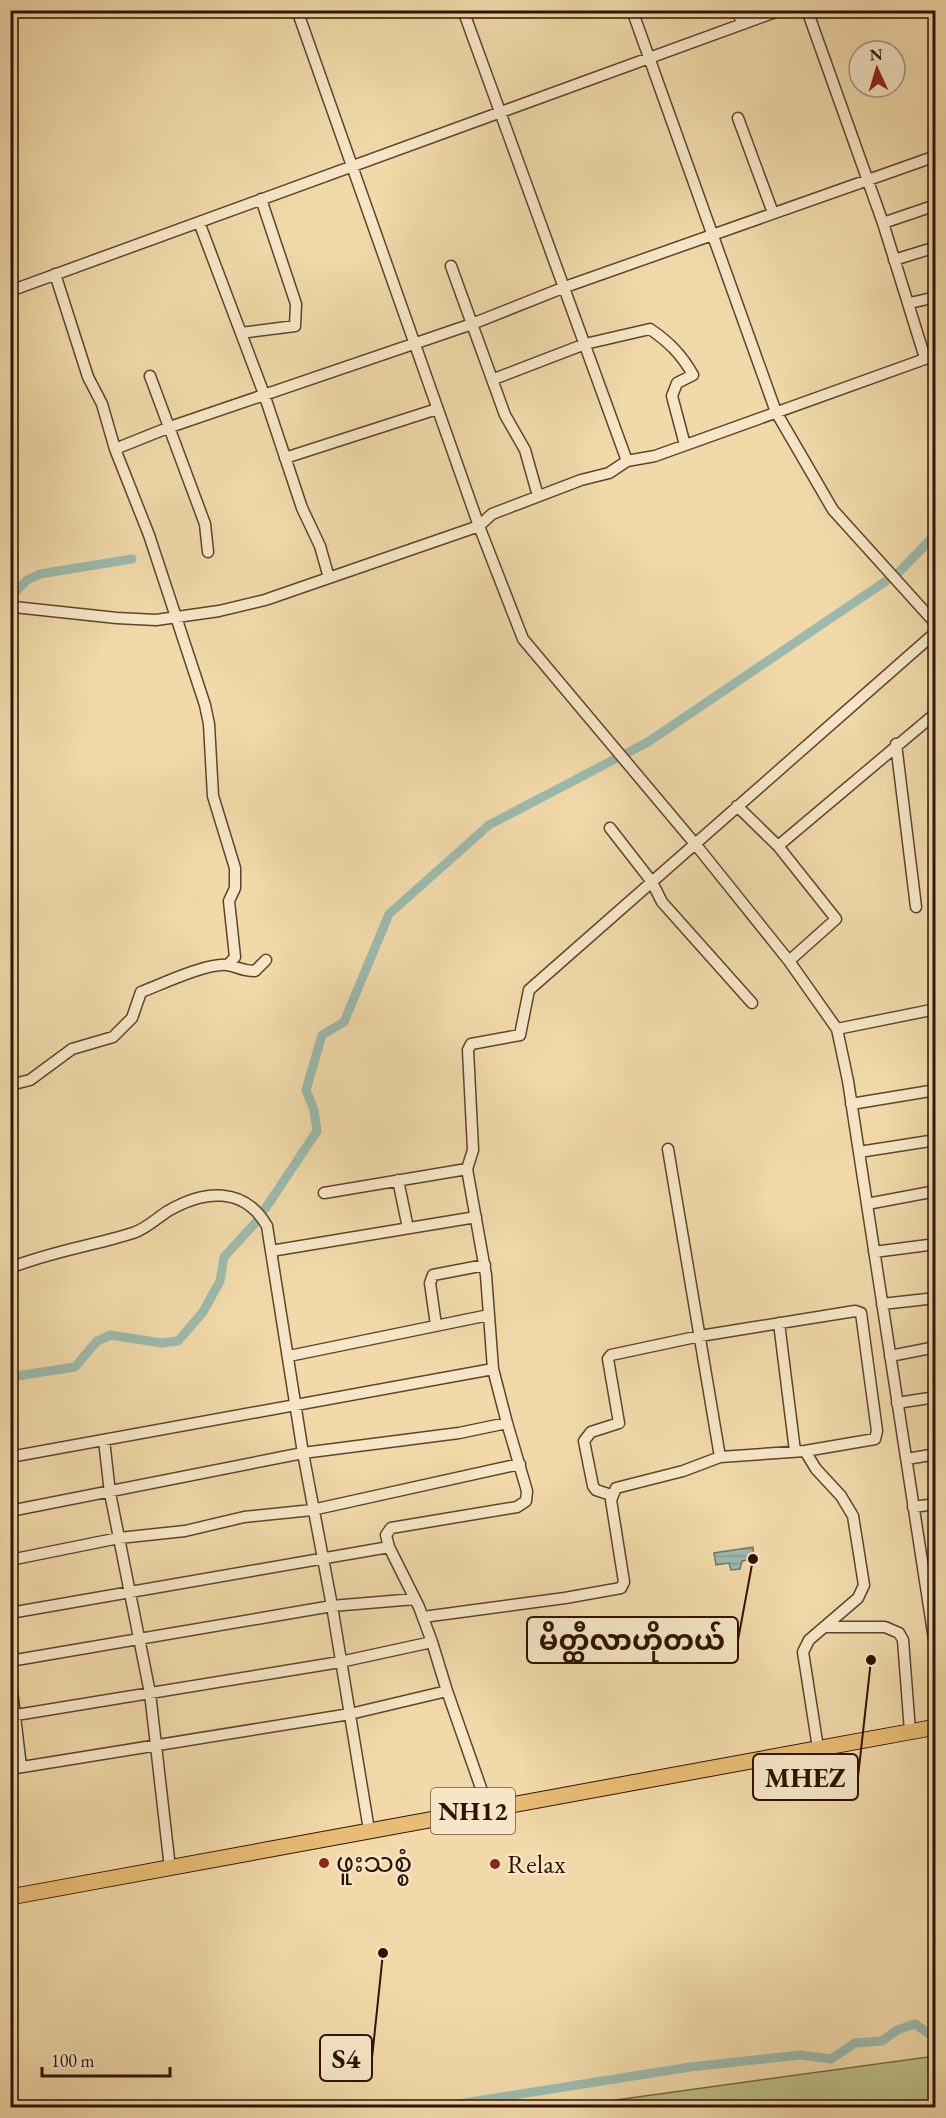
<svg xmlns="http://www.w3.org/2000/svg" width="946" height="2118" viewBox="0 0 946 2118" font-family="'EB Garamond','Noto Sans Myanmar',serif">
	<defs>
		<pattern id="water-rules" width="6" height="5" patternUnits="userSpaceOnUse" patternTransform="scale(1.5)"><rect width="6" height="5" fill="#9bbaad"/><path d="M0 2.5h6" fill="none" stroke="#869f93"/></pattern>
	</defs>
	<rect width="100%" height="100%" fill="#f1d9a9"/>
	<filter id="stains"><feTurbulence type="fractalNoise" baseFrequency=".00333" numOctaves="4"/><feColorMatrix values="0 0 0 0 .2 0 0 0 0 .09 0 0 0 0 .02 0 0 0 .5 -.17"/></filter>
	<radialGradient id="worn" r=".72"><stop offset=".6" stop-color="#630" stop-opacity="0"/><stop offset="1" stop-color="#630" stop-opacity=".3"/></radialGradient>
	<path fill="#bdbe86" stroke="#766843" stroke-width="1.5" d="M935 2056V2107H565Z"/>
	<path fill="url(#water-rules)" stroke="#707768" stroke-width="1.5" d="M753 1547 754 1559 742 1561 740 1569 731 1570 729 1563 716 1565 714 1553Z"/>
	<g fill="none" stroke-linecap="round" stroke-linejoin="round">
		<path stroke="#9bbaad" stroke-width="9" d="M898 573 936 534
			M10 597 27 580 40 574 132 559
			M627 753 648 742 886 581
			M265 1209 317 1131 314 1110 306 1090 322 1035 344 1022 389 914 489 825 615 759
			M10 1377 75 1367 97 1341 111 1335 161 1343 178 1341 203 1312 220 1281 224 1257 257 1221
			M433 2108 690 2067 800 2055 831 2059 855 2043 882 2041 897 2030 915 2024 932 2036 936 2034"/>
		<defs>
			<path id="minor" d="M297 10 479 526 523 639 696 845 789 961 837 1029 848 1081 936 1652
				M463 10 627 461
				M632 10 776 412 833 510 936 624
				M736 10 743 24
				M807 10 883 223 925 358
				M738 118 773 213
				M199 222 264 394 302 508 320 546 329 578
				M883 223 936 205
				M894 260 936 247
				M451 266 505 415 525 450 538 496
				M55 274 88 377 102 404 115 449 149 535 205 705 209 724 213 796 235 868V888L229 901 235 957 228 965
				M10 291 781 10
				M910 303 936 297
				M241 333 295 326 296 304 261 199
				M150 376 205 524 208 552
				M494 379 585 344 650 329C669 342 682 355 693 375L677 383 672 396 685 445
				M115 449 170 427 472 324 565 287 936 156
				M285 458 437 409
				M10 610 14 607 117 618 156 620 219 611 265 600 479 526 492 514 581 480 609 473 627 461 655 456 936 355
				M896 744 916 907
				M737 806 778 846 836 919 789 961
				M610 828 652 882 662 902 752 1003
				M778 846 936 713
				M837 1029 936 1009
				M10 1085 30 1080 72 1049 113 1037 132 1018 141 992C162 984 206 963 227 965 237 966 240 971 255 971L266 960
				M851 1104 936 1090
				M668 1149 720 1457
				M859 1152 936 1140
				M398 1180 408 1228
				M324 1193 467 1169
				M867 1204 936 1191
				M271 1251 476 1217
				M874 1252 936 1244
				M10 1268C52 1251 92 1246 133 1233 146 1229 157 1218 168 1211 204 1190 244 1186 267 1226L303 1453 332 1606 369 1830
				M882 1304 936 1298
				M779 1323 795 1451
				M436 1325 430 1283 433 1275 485 1265
				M289 1356 489 1315
				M890 1356 936 1347
				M897 1403 936 1397
				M507 1423 493 1369 486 1275 467 1169 473 1150 468 1050 471 1044 520 1035 529 990 936 632
				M104 1440 110 1493 150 1693 170 1868
				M805 1451 816 1469 841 1496 853 1516 864 1585 858 1598 809 1640 803 1652 818 1748
				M10 1457 493 1369
				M907 1459 936 1454
				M913 1507 936 1504
				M10 1511 303 1453 459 1433 507 1423 527 1491 526 1501 517 1507 391 1528 386 1535 389 1547 419 1607 432 1642 340 1662 10 1716
				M10 1560 119 1538 185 1531 244 1517 312 1510 520 1464
				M10 1613 389 1547
				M423 1617 565 1598 621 1588 624 1582 611 1500 616 1488 683 1471 720 1457 805 1451 875 1439 877 1431 861 1313 855 1311 700 1336 611 1355 608 1359 619 1423 591 1432 584 1441 593 1486 596 1490 611 1495
				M824 1627H885L899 1633 903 1640 910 1731
				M10 1661 332 1606 415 1599
				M10 1674 21 1767
				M447 1691 488 1808
				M10 1769 350 1714 447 1691 432 1642
				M10 2083V2096"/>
			<path id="highway" d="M10 1897 936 1727"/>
		</defs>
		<use href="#minor" stroke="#60442a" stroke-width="13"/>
		<use href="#highway" stroke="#2f1300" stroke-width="17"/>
		<use href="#minor" stroke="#f6e6c7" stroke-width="10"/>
		<use href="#highway" stroke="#e8bc74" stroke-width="15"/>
	</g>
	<g fill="#8f2418" stroke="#f6e6c7" stroke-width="2">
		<circle cx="324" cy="1863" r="6"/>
		<circle cx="495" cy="1864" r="6"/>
	</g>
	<g text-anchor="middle" stroke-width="4.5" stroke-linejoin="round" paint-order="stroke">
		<rect fill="#f6e6c7" stroke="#6b523c" stroke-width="1.5" x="431" y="1788" width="84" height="46" rx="4.5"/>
		<g font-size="26" font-weight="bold" fill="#2f1300">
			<text x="473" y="1820">NH12</text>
		</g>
		<g font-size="27" fill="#2f1300" stroke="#f6e6c7" text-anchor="start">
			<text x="336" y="1872">ဖူးသစ္စံ</text>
			<text x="507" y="1873">Relax</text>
		</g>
	</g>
	<path fill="none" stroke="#2f1300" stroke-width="2" d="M753 1559L738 1640M871 1660L858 1777M383 1953L372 2058"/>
	<g fill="#2f1300" stroke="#f6e6c7" stroke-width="2">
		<circle cx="753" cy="1559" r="6"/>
		<circle cx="871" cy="1660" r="6"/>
		<circle cx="383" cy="1953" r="6"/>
	</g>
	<g fill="#f6e6c7" stroke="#2f1300" stroke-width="2">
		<rect x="527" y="1617" width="211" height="46" rx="6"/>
		<rect x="753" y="1754" width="105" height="46" rx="6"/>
		<rect x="320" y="2035" width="52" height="46" rx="6"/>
	</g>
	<g font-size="28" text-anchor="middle" font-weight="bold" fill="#2f1300">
		<text x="632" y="1650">မိတ္ထီလာဟိုတယ်</text>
		<text x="805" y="1787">MHEZ</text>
		<text x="346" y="2068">S4</text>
	</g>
	<rect width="946" height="2118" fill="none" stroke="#f1d9a9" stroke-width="36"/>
	<rect x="12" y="12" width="922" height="2094" fill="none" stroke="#2f1300" stroke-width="3"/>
	<rect x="18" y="18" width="910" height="2082" fill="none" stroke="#2f1300" stroke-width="1.5"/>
	<g transform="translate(877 69) rotate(356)"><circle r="28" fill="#f6e6c7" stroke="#a69277" stroke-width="1.5"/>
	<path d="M0-4.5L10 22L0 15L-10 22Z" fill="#8f2418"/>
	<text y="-9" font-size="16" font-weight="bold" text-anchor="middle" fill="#2f1300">N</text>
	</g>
	<path d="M42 2067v9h128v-9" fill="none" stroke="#2f1300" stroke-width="3"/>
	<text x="51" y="2067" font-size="18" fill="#2f1300" stroke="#f6e6c7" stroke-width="4.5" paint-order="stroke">100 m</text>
	<rect width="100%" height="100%" filter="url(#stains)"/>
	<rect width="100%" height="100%" fill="url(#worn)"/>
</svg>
